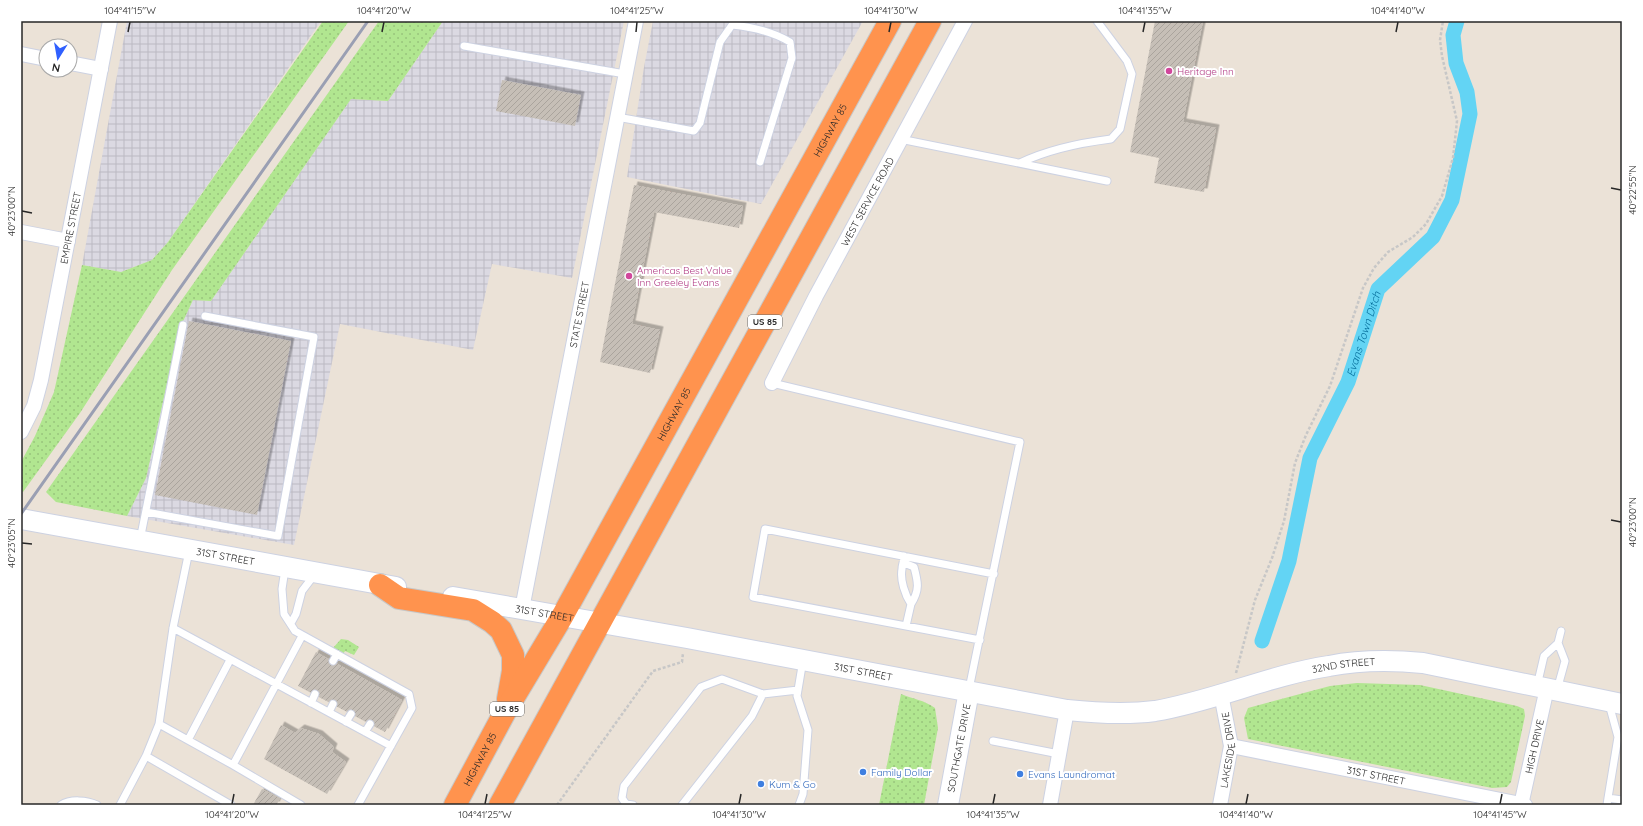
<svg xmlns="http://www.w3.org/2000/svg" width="1643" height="826" viewBox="0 0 1643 826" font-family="Quicksand,sans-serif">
	<defs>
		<pattern id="industrial-grid" width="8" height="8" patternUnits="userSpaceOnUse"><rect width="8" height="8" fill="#dbd9e2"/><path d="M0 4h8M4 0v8" fill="none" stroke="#bcbac2"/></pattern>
		<pattern id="grass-dots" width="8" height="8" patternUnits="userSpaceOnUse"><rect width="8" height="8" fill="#b1e690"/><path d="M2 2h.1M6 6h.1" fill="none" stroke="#98c57c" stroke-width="1.8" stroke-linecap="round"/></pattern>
		<pattern id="building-hatch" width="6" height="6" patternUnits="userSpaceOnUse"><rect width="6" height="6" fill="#c6bfb7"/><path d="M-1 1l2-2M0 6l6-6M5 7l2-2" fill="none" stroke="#aaa49d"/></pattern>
		<filter id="shadow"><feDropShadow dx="3.5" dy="-3.5" stdDeviation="0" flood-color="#0004"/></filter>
	</defs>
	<rect width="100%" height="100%" fill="#ebe2d7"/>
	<path fill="url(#industrial-grid)" d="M127 21H321L168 242 152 260 121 272 82 265Z
		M443 21H624L572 278 492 264 473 350 340 324 294 545 127 516 146 478 179 330 193 300 211 301 351 99 388 101Z
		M653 21H863L761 204 627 177 644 67Z"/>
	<path fill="url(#grass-dots)" d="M323 21H349L172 270 80 413 23 492 21 491V462L35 436 54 392 82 265 121 272 152 260 168 242Z
		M379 21H443L388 101 351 99 211 301 193 300 179 330 146 478 127 516 56 502 46 492Z
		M341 639 348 640 359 647 354 655 345 651 342 656 333 648Z
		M1357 683 1420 685 1517 706 1524 709 1525 716 1511 782 1507 787 1492 788 1248 739 1244 718 1248 708 1330 686Z
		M901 694C913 699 924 700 935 708L938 728 924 805H879Z"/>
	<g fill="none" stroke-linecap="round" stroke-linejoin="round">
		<path stroke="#63d4f4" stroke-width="15" id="s1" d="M1262 641 1289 561 1310 458 1348 382 1378 289 1433 237 1452 200 1470 114 1467 92 1456 63 1453 35 1457 21"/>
	</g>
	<path fill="url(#building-hatch)" filter="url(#shadow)" d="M1155 21H1203L1183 122 1216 128 1204 192 1154 183 1159 158 1130 152Z
		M502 80 581 95 575 126 496 111Z
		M634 185 743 206 739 228 654 212 632 324 660 330 650 373 600 362Z
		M189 321 291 341 257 515 155 495Z
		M316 652 402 700 385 732 298 686Z
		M281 725 295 733 301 728 319 734 334 747 332 752 346 762 327 794 264 759Z
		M262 789 280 798 276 805H253Z"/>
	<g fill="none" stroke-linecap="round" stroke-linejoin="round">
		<defs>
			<path id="lane" d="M464 46 625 74
				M617 117 694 131 700 123 720 42 732 25C753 27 771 31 790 42L792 58 760 162
				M900 139 1107 181
				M1020 163C1049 149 1079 143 1111 139L1120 129 1132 74 1127 61 1097 21
				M772 383 1020 442 969 689
				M146 512 278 536 314 337 205 316
				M140 540 183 325
				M904 556C904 562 902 564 902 569 900 580 905 595 911 604L906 626
				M904 563 914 567C918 582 920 590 911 604
				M285 569 282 589 284 614 295 631 409 694 412 708 358 805
				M291 623 296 614 302 591 315 574
				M173 628 391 746
				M980 640 753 597 765 529 994 574
				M333 661 337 654
				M1537 686 1544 656 1558 643 1561 631
				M1557 690 1565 661 1558 643
				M311 703 315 694
				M329 712 333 704
				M346 722 351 714
				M159 724 233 765 302 636
				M365 732 370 724
				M188 740 230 660
				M993 741 1059 754
				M146 756 231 805
				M233 765 301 805
				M1608 798 1618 737 1609 704
				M61 805C70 799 87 800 97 805
				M120 805 146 756 159 724 173 628 189 551
				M633 805 626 804 622 798 624 786 701 687 722 679 763 694 798 690
				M682 805 752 716 763 694
				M799 805 803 794 808 730 797 696 803 660
				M1607 805 1608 798 1622 800"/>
			<g id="street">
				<path d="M21 54 46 59"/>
				<path d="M70 63 101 69"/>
				<path d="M21 232 68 241"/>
				<path id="s2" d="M772 383 816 296 965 21"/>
				<path id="s3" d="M21 432 34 406 41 380 110 21"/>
				<path id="s4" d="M522 609 636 21"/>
				<path id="s5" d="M1231 746 1525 805"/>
				<path d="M1050 805 1067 710"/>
				<path id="s6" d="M1220 805 1231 746 1221 694"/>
				<path id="s7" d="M1521 805 1547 688"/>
			</g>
			<g id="secondary">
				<path id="s8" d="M21 519 396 587"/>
				<path id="s9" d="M453 597 687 638 1067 710C1096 713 1125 715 1155 711 1214 701 1270 675 1329 666 1360 660 1391 660 1423 663L1622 704"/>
				<path id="s10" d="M948 805 969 691"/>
			</g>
			<g id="highway">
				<path d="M380 585 399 598 473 610 492 622 501 630 513 655V671L508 699"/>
				<path id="s11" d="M455 805 506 710 563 615 890 21"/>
				<path d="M500 805 930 21"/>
			</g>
		</defs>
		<use href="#lane" stroke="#cdd2e2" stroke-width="9"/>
		<use href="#street" stroke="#cdd2e2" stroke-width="16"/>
		<use href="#secondary" stroke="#cdd2e2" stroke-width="22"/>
		<use href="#highway" stroke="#c7c7c7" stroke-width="24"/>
		<path stroke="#c7c7c7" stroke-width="2.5" stroke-dasharray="3 2" stroke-linecap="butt" d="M1236 673 1255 600 1272 558 1284 521 1295 463 1306 435 1330 386 1363 288 1374 268 1388 252 1413 237 1426 224 1442 196 1453 158 1457 121 1442 56 1440 40 1443 21
			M557 805 653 671 682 662 683 653"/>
		<use href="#lane" stroke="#fff" stroke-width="7"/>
		<use href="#street" stroke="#fff" stroke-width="14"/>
		<use href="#secondary" stroke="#fff" stroke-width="20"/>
		<use href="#highway" stroke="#ff934e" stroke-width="22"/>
		<path stroke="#9a9fb3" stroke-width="3" d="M21 514 368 21"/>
	</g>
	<path fill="none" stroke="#272727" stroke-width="1.5" d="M128 32 130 22M382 32 384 22M636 32 637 22M889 32 891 22M1143 32 1145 22M1396 32 1398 22M1611 188 1621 190M22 211 32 213M1611 520 1621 522M22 543 32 544M232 804 234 794M485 804 487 794M739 804 741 794M993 804 995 794M1246 804 1248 794M1500 804 1502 794"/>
	<g fill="#d1479c" stroke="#fff" stroke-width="1.5">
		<circle cx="1169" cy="71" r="4"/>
		<circle cx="629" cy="276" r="4"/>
	</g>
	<g fill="#3f7fe0" stroke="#fff" stroke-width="1.5">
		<circle cx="863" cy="772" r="4"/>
		<circle cx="1020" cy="774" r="4"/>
		<circle cx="761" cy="784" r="4"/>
	</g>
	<g text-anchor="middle" stroke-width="4" stroke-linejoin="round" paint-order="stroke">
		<g fill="#fff" stroke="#686868" stroke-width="1">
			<rect x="748" y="315" width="34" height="14" rx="3"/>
			<rect x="490" y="702" width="34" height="14" rx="3"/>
		</g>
		<g font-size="9" font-weight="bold" fill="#272727">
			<text x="765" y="325">US 85</text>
			<text x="507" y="712">US 85</text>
		</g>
		<g font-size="10" fill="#b23c85" stroke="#fff" text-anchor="start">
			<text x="1177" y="75">Heritage Inn</text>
			<text x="637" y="274">Americas Best Value<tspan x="637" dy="12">Inn Greeley Evans</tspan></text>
		</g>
		<g font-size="10" fill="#272727" stroke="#fff">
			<text dy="4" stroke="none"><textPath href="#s11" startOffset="772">HIGHWAY 85</textPath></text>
			<text dy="4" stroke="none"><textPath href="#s2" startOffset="205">WEST SERVICE ROAD</textPath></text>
			<text dy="4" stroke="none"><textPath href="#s3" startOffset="211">EMPIRE STREET</textPath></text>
			<text dy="4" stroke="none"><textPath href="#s4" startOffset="300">STATE STREET</textPath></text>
			<text dy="4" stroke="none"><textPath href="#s11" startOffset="448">HIGHWAY 85</textPath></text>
			<text dy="4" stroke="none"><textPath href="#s8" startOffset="208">31ST STREET</textPath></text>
			<text dy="4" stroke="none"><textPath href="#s9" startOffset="93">31ST STREET</textPath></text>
			<text dy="4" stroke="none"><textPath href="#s9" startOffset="907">32ND STREET</textPath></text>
			<text dy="4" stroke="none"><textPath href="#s9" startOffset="417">31ST STREET</textPath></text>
			<text dy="4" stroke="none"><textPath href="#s7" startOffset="60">HIGH DRIVE</textPath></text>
			<text dy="4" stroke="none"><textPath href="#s10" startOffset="58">SOUTHGATE DRIVE</textPath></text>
			<text dy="4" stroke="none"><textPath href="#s6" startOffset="56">LAKESIDE DRIVE</textPath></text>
			<text dy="4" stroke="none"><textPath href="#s11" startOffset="52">HIGHWAY 85</textPath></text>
			<text dy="4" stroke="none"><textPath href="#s5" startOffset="148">31ST STREET</textPath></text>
		</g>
		<g font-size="10" fill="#366cbe" stroke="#fff" text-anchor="start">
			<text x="871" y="776">Family Dollar</text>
			<text x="1028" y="778">Evans Laundromat</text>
			<text x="769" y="788">Kum &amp; Go</text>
		</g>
		<g font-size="11" font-style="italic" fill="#066f9c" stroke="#fff">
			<text dy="4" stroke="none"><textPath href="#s1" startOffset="325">Evans Town Ditch</textPath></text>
		</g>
	</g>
	<rect width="1643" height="826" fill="none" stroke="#ffffff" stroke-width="44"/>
	<g transform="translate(58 58) rotate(191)"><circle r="19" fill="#ffffff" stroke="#a9a9a9"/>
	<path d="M0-3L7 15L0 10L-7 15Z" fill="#3060ff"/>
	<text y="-6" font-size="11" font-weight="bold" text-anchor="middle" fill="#272727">N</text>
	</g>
	<rect x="22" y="22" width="1599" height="782" fill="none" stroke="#272727" stroke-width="1.5"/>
	<g font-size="10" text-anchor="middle" fill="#272727">
		<text x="130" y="14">104°41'15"W</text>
		<text x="384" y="14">104°41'20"W</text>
		<text x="637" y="14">104°41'25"W</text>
		<text x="891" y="14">104°41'30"W</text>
		<text x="1145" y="14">104°41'35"W</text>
		<text x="1398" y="14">104°41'40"W</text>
		<text transform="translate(1632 190) rotate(-90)" y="4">40°22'55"N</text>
		<text transform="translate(11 211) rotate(-90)" y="4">40°23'00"N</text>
		<text transform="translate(1632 522) rotate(-90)" y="4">40°23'00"N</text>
		<text transform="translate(11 543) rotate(-90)" y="4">40°23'05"N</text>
		<text x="232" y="818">104°41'20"W</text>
		<text x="485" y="818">104°41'25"W</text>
		<text x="739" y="818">104°41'30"W</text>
		<text x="993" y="818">104°41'35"W</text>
		<text x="1246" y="818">104°41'40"W</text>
		<text x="1500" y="818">104°41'45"W</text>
	</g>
</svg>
